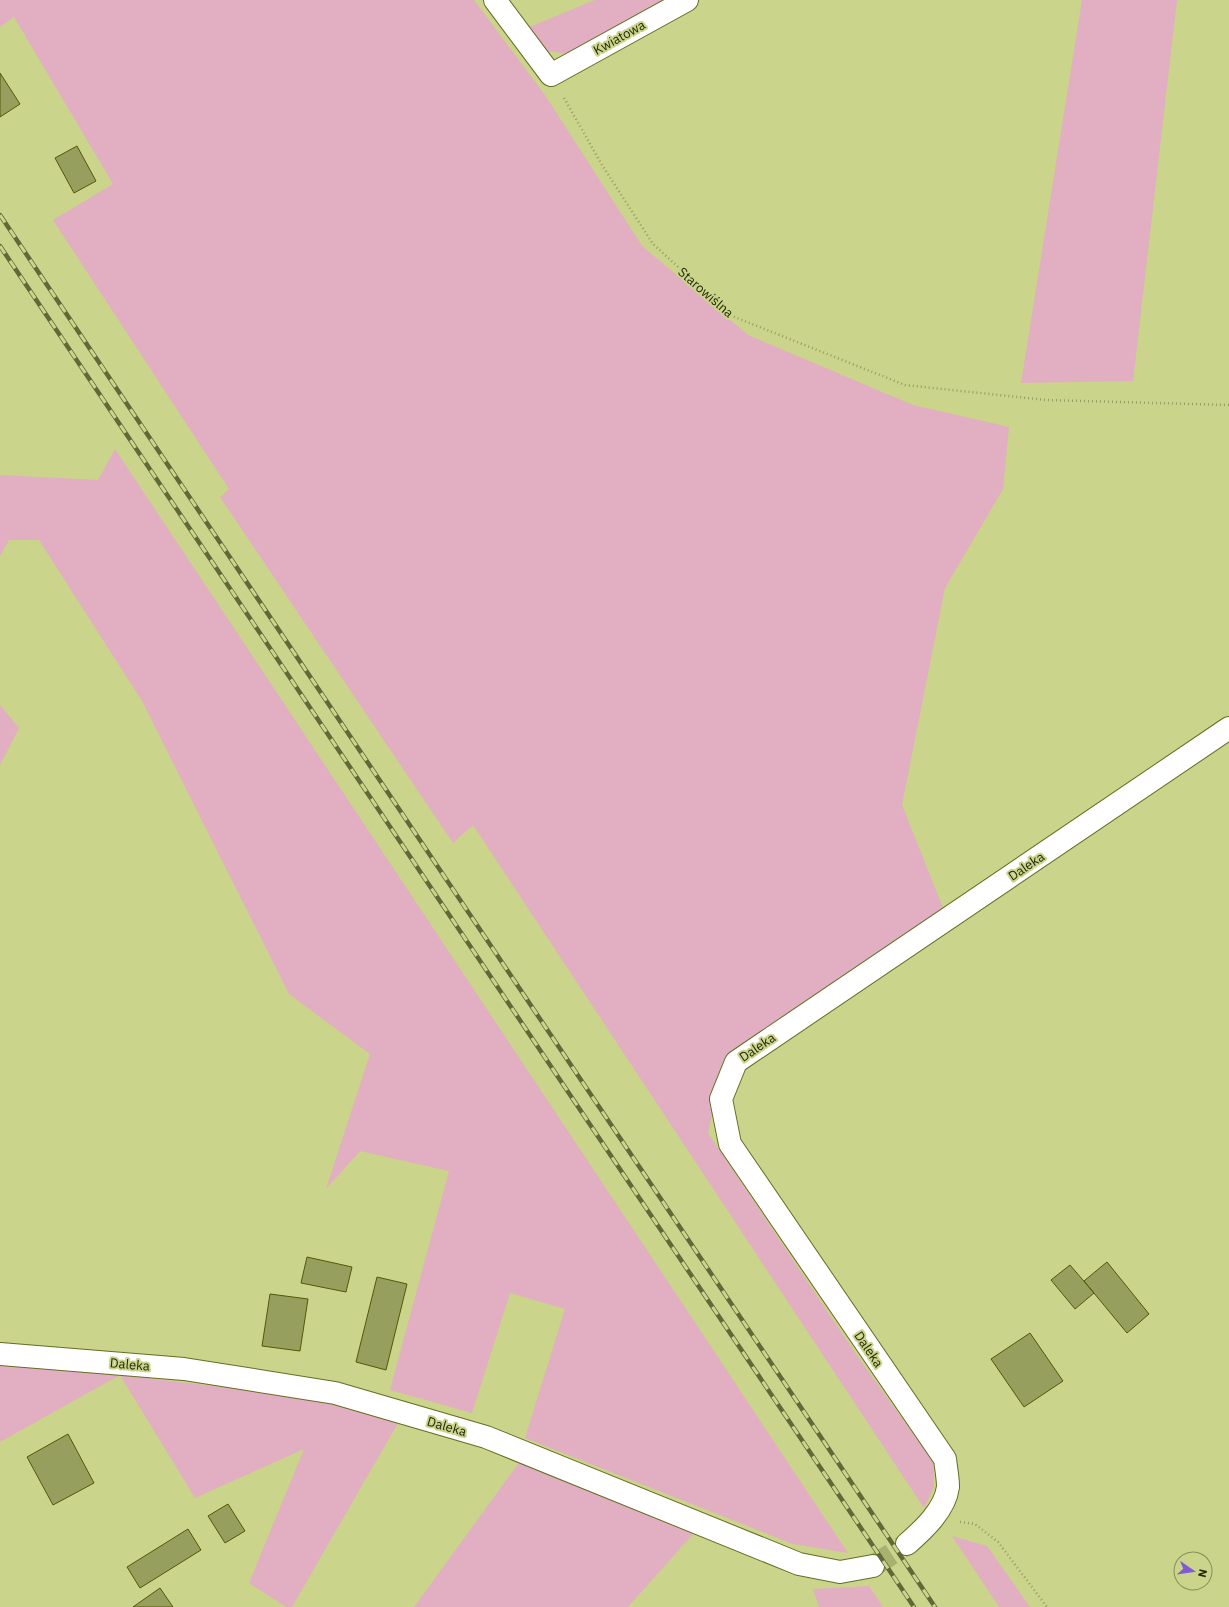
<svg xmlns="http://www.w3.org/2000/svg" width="1229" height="1607" viewBox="0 0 1229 1607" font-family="'IBM Plex Sans',sans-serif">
	<rect width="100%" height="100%" fill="#cad48a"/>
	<path fill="#e2aec1" d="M0 0H474L545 95 642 246 748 335 913 405 1009 427 1003 489 945 588 902 805 943 908 724 1059 708 1133 856 1354 933 1462 934 1487 924 1508 473 825 453 843 220 497 229 489 53 220 113 184 14 17 0 27Z
		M595 0H674L573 55 548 51 527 28Z
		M1082 0H1177L1133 381 1021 383Z
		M115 449 848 1553 793 1544 525 1438 565 1309 510 1293 472 1413 390 1390 449 1171 360 1151 326 1189 370 1054 289 994 142 701 39 540H9L0 556V475L98 480Z
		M0 705 19 728 0 765Z
		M0 1365 120 1375 332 1400 398 1423 292 1607H286L249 1583 304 1449 195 1498 120 1375 0 1442Z
		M521 1460 693 1534 628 1607H414Z
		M952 1536 987 1546 1030 1607H999Z
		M869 1586 883 1607H819L813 1589Z"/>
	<path fill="#979f5f" stroke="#525806" d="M0 73 20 104 0 117Z
		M77 146 96 181 74 193 55 158Z
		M307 1257 352 1267 346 1292 301 1283Z
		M1107 1262 1149 1314 1127 1333 1084 1281Z
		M1070 1265 1094 1293 1075 1309 1051 1280Z
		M377 1277 407 1284 386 1370 356 1362Z
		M270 1294 308 1299 300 1351 262 1346Z
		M1030 1333 1063 1381 1024 1407 991 1359Z
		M68 1434 94 1483 53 1505 27 1457Z
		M228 1504 245 1531 225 1543 208 1516Z
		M188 1529 201 1550 140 1588 127 1567Z
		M160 1588 173 1607H133Z"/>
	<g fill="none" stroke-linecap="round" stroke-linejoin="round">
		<path stroke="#a9b170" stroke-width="22" stroke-dasharray="22 11" stroke-linecap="butt" d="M873 1566 907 1544"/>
		<defs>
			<path id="minor" d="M495 0 551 75 687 0
				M0 1354 184 1369 335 1393 486 1437 799 1564 840 1572 873 1566
				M907 1544C923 1530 945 1510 948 1487 948 1478 946 1468 945 1459L730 1144 721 1099 736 1062 1229 728"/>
		</defs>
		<use href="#minor" stroke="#666d23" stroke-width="24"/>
		<path stroke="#959d60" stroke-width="2.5" stroke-dasharray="1 3" stroke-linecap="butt" d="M564 98 602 165 653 244 732 316 905 385 1046 400 1229 405
			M960 1522 975 1524 998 1542 1047 1607"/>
		<use href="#minor" stroke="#fff" stroke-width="22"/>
		<defs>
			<path id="rail" d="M0 215 935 1607
				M0 246 914 1607"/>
		</defs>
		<use href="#rail" stroke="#626939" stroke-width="4.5"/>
		<use href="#rail" stroke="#cad48a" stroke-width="3" stroke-dasharray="9" stroke-linecap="butt"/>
	</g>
	<g text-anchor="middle" stroke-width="4" stroke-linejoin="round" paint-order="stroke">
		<g font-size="13" fill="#232708" stroke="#cad48a">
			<text transform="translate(619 37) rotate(-29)" y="5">Kwiatowa</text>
			<text transform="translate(706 292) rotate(41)" y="5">Starowiślna</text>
			<text transform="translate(1026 866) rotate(-34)" y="5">Daleka</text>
			<text transform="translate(757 1047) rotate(-34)" y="5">Daleka</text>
			<text transform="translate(869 1349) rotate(56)" y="5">Daleka</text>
			<text transform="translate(130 1364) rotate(5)" y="5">Daleka</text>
			<text transform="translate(447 1426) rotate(16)" y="5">Daleka</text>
		</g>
	</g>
	<g transform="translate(1193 1571) rotate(103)"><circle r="19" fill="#cad48a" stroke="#878f56"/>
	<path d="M0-3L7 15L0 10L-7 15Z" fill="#815ad4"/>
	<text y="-6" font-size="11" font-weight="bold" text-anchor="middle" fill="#232708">N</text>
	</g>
</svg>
